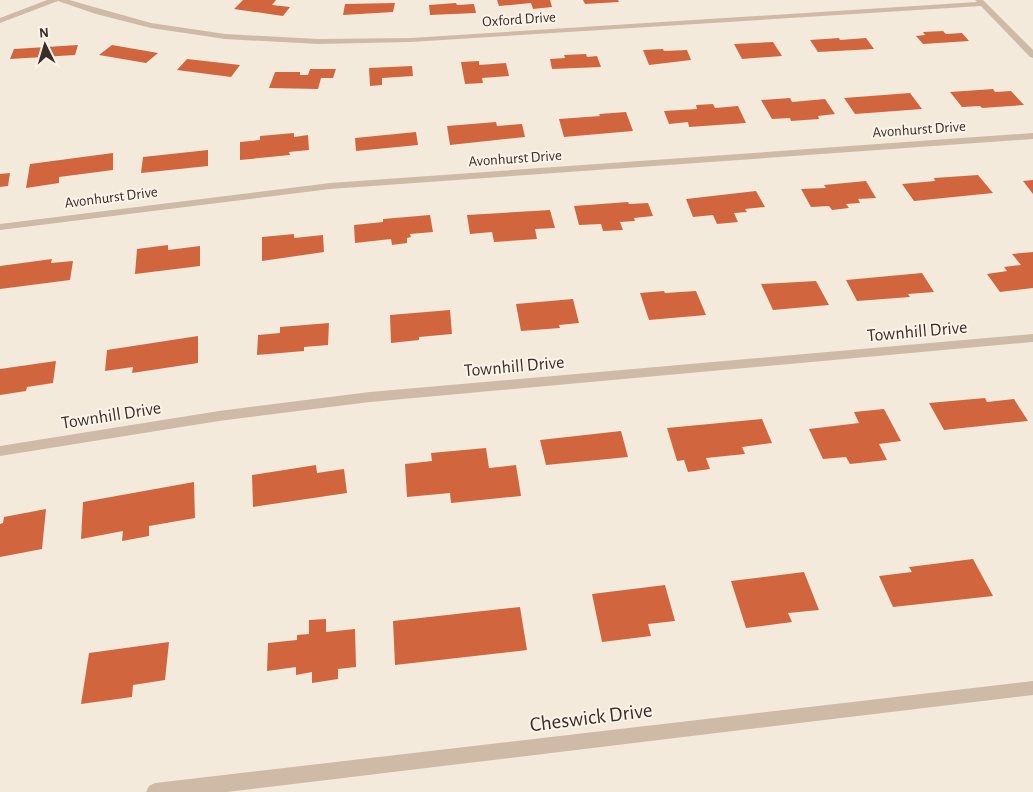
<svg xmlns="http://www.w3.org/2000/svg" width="1033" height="792" viewBox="0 0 1033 792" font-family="'Alegreya Sans',sans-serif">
	<rect width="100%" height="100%" fill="#f4eadc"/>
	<path fill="#d1663e" d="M243 0H276L272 5 290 7 283 16 234 9Z
		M497 0H550L552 7 533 9 531 3 499 6Z
		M583 0H618L619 2 585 4Z
		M395 3 393 12 343 15 345 4Z
		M456 3 457 5 474 4 476 13 430 15 429 5Z
		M943 31 946 34 962 33 969 41 923 44 916 36 925 35 923 32Z
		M839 38 840 40 866 38 874 49 818 52 810 40Z
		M773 42 782 56 742 59 734 44Z
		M78 45 75 55 10 59 14 49Z
		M112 45 158 53 146 63 99 55Z
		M663 49 664 51 687 50 691 60 649 65 643 50Z
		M586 54 587 57 597 56 601 67 552 69 550 59 565 58 564 55Z
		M187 59 240 65 231 77 177 70Z
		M479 61V65L506 63 509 76 482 78 483 83 465 84 461 62Z
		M412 66 413 76 382 78V85L370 86 369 68Z
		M310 69H336L333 78H321L318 89 269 88 275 72H300V75H308Z
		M993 89 995 92 1011 91 1024 105 982 108 980 106 962 107 950 92Z
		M910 93 922 109 855 114 844 98Z
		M790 98 792 102 825 99 835 114 818 116 819 119 791 121 790 118 772 119 761 100Z
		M713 104 715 108 738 106 746 123 689 127 688 122 669 124 664 111 697 109 696 105Z
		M626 112 633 131 564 137 559 119 600 116 599 114Z
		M496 122 497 126 522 124 525 137 450 145 447 126Z
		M416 132 418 145 356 151 355 138Z
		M294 133V137L308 135 309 150 289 152 290 155 240 160V142L260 140V136Z
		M208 150V166L141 173 143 157Z
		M113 153V170L59 177V183L26 188 30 164Z
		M10 173 8 186 0 187V174Z
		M978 175 993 193 914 201 902 184 935 181 934 178Z
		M1033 180V194L1023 181Z
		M866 181 876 198 858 199 860 203 846 204 849 208 832 210 829 206 811 207 801 189 826 188 824 185Z
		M756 191 765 207 745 209 747 212 734 213 738 222 717 224 713 215 693 217 686 199Z
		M628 202 629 204 648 203 653 216 634 218 635 221 620 222 623 230 603 231 601 224 579 225 574 206Z
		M550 210 555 228 535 229 537 239 494 242 492 232 470 234 467 215Z
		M430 215 433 232 410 234 411 237 407 238V243L392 245 391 239 355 243 354 225 383 222V219Z
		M294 234V238L323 235 324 252 262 261V237Z
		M168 245V250L200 246V266L135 274 137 249Z
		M1033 252V288L1000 292 987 274 1007 271 1004 267 1021 265 1012 254Z
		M52 259 51 263 73 261 70 280 0 289V266Z
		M922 273 934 292 908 294 910 297 857 301 846 280Z
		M816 281 829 305 773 310 761 284Z
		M664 291 665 293 696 291 706 315 649 320 640 293Z
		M573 299 579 323 559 325 560 328 521 331 516 304Z
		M450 310 452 334 419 337V340L391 343 390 315Z
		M329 323 328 345 304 347V351L257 355 258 335 280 333V327Z
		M198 336V363L132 373 133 367 105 371 107 350Z
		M56 361 53 383 27 387 26 391 0 395V369Z
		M985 398 987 402 1014 399 1028 421 944 430 929 403Z
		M884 409 901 441 879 444 887 460 850 464 846 457 823 459 809 429 859 423 854 412Z
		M762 419 772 443 742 447 745 454 706 458 710 469 688 472 684 460 677 461 667 428Z
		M621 431 628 457 546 465 540 440Z
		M486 448 489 468 516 465 521 496 451 503 450 493 407 497 405 464 432 461 431 453Z
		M316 465 317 473 344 469 347 493 253 507 252 475Z
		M194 482 195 518 149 526V536L122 541 123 531 81 539 83 502Z
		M46 509 42 549 0 557V524L3 523 4 517Z
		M973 559 993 596 893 607 879 576 912 572 909 567Z
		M804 572 819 610 788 613 792 622 746 628 731 581Z
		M665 585 675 621 648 624 651 636 602 642 592 594Z
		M520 607 527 650 395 665 393 621Z
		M326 619V632L355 629 356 667 338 669V679L312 683V672L296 675V667L267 671 268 643 297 640V635L309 634V620Z
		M169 642 165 680 133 685 132 697 81 704 89 653Z"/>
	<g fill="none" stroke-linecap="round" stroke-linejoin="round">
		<path fill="#cebaa6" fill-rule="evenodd" d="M47 0H69L151 23 225 34 318 39 411 38 977 2 975 0H983L1033 50V58L1030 57 981 6 411 42 318 44 225 39 151 28 96 14 58 1 0 23V18Z
			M1033 133V139L330 189 0 230V224L330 183Z
			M1033 334V342L370 402 219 421 0 456V446L219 411 370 392Z
			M1033 681V695L227 792H146L149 786 155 783Z"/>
	</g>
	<g text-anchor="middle" stroke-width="4" stroke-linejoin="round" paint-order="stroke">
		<g font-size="15" fill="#392e28" stroke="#fbf3e9">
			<text transform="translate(519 19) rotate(-4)" y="5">Oxford Drive</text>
			<text transform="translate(919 129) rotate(-4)" y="5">Avonhurst Drive</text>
			<text transform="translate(515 158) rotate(-4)" y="5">Avonhurst Drive</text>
			<text transform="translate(111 197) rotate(-7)" y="5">Avonhurst Drive</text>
		</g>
		<g font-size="18" fill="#392e28" stroke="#fbf3e9">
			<text transform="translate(917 331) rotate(-5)" y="6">Townhill Drive</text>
			<text transform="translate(514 366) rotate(-5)" y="6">Townhill Drive</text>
			<text transform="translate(111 415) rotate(-9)" y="6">Townhill Drive</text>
		</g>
		<g font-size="21" fill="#392e28" stroke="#fbf3e9">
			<text transform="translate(591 717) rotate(-7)" y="7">Cheswick Drive</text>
		</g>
	</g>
	<g transform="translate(45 45) rotate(355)" stroke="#fbf3e9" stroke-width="4" paint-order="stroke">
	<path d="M0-4L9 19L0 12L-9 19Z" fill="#392e28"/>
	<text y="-8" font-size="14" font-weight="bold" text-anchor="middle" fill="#392e28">N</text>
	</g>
</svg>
